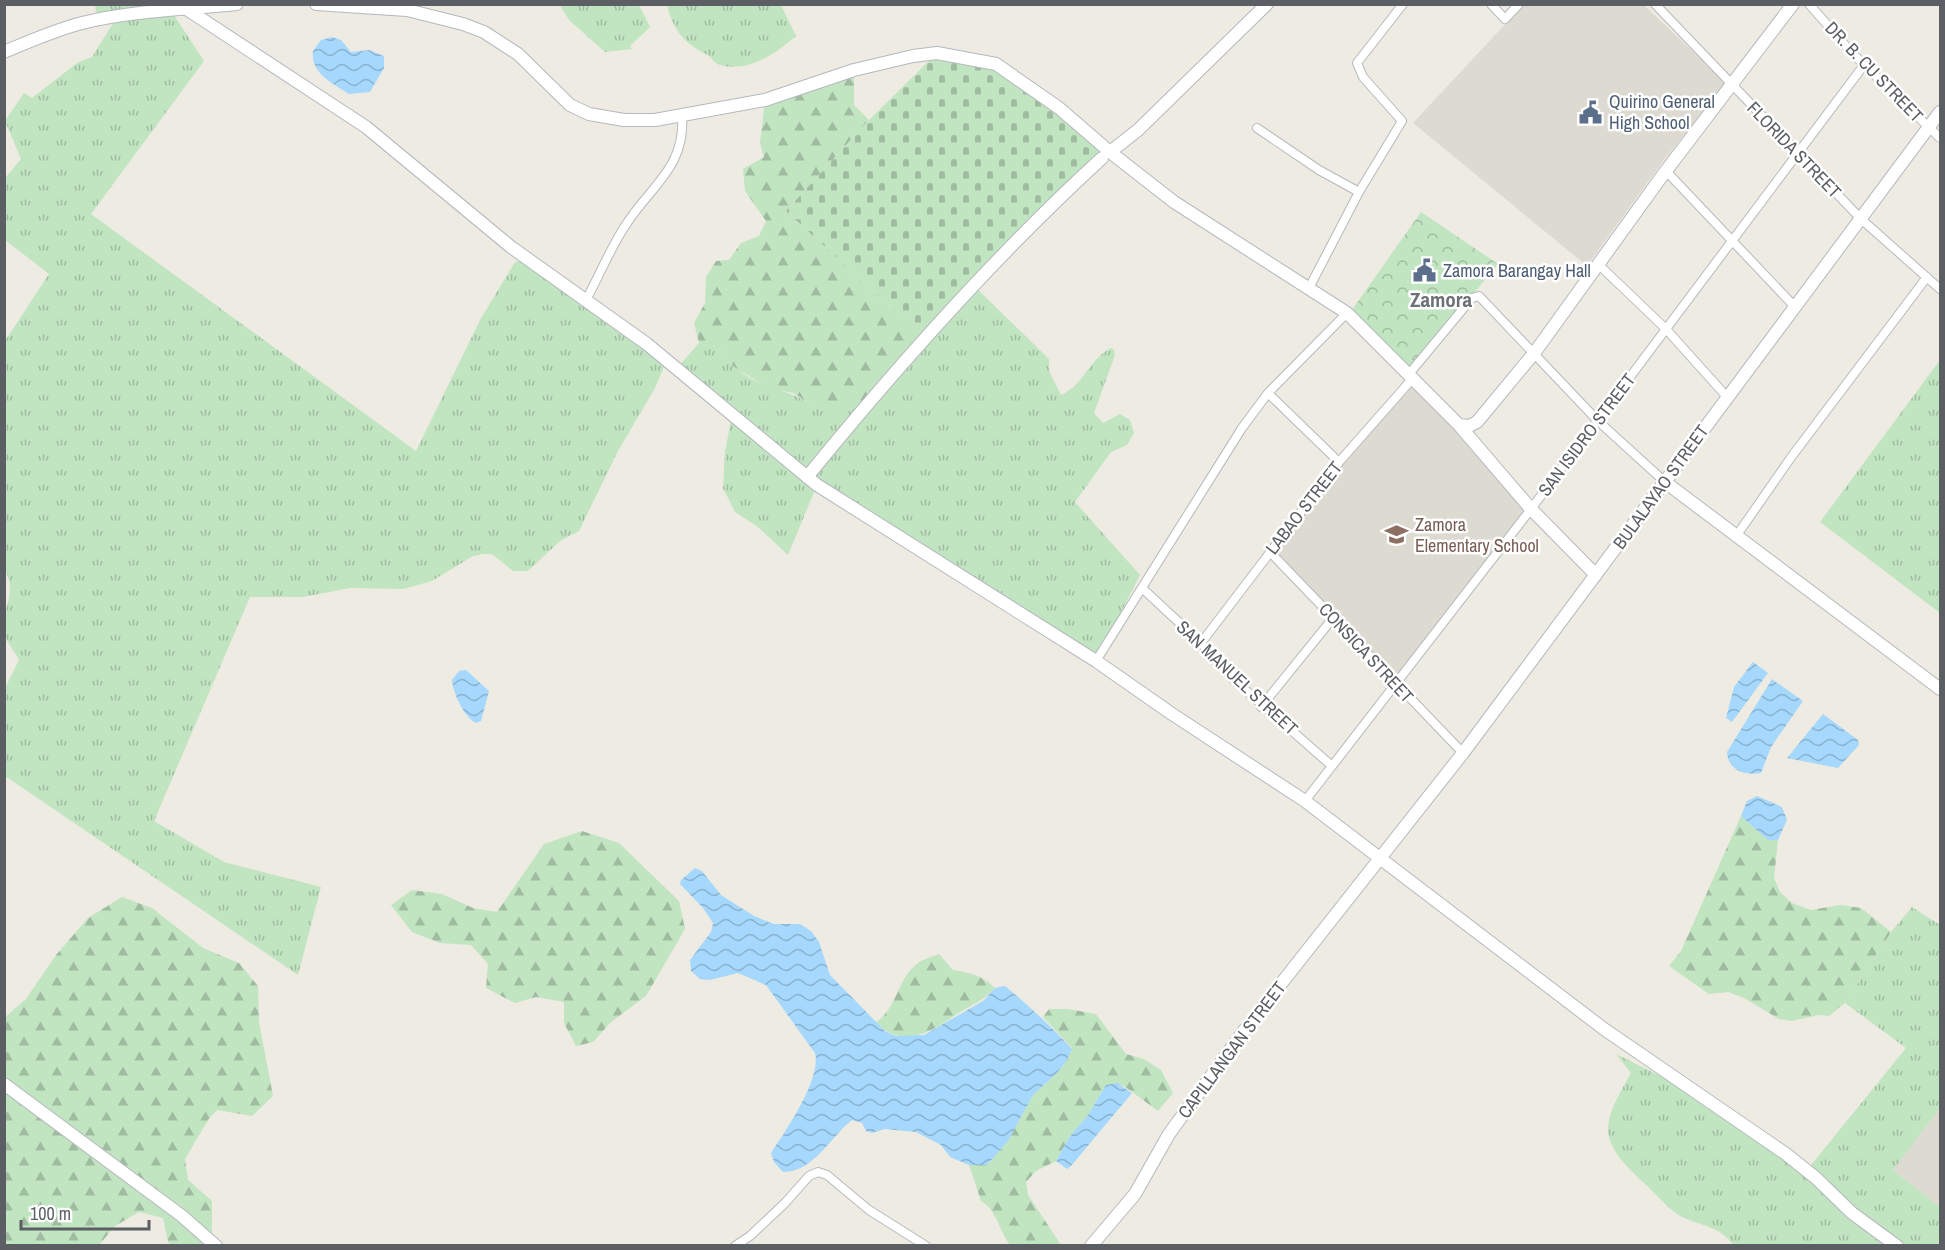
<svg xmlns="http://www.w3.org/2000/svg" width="1945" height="1250" viewBox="0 0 1945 1250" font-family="'Archivo Narrow',sans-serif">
	<defs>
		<pattern id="grass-tufts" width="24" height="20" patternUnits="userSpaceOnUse" patternTransform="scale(1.5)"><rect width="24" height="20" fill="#c1e4c1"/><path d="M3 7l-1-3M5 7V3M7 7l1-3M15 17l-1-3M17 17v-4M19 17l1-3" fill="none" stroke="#a0bca0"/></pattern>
		<pattern id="forest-firs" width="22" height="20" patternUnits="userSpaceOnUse" patternTransform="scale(1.5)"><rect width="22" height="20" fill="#c1e4c1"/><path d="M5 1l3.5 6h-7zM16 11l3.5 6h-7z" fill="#a0bca0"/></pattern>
		<pattern id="cemetery-stones" width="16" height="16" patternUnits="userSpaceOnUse" patternTransform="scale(1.5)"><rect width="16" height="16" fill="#c1e4c1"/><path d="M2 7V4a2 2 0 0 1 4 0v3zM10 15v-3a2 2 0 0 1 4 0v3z" fill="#a0bca0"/></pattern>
		<pattern id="park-crowns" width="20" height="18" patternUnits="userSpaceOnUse" patternTransform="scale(1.5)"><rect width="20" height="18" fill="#c1e4c1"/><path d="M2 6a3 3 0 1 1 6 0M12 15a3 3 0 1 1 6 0" fill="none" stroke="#a0bca0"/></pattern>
		<pattern id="water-waves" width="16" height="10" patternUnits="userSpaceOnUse" patternTransform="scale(1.5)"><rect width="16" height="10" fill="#a5d8fc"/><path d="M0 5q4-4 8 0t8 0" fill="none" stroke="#89b2d0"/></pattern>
	</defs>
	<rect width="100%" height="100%" fill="#eeebe3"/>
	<path fill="#dddad1" d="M1523 5H1644L1726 83 1663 161 1587 266 1413 123Z
		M1413 378 1531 509 1394 684 1270 552Z
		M1940 1108V1207L1893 1170Z"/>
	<path fill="url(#grass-tufts)" d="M95 5H180L172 12 204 61 91 214 416 451 480 320 515 262 527 259 667 360 655 388 618 451 579 531 560 541 528 571H513L492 554H483L473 556 432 581 403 589 350 588 303 597H250L154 821 224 862 321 887 298 975 5 776 4 690 19 660C15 652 7 643 5 634 0 611 19 591 4 569L5 341 49 274 5 240V178L21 159 5 121 24 93 32 98 77 63 92 57 117 17 97 20Z
		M560 5H639L650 27 630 46 632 49 605 52 569 20Z
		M667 5H781L796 36C776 53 749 73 720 65 714 64 712 57 706 54 683 43 673 29 667 5Z
		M973 285 1049 359V371L1061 395C1084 385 1089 359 1111 348L1114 350 1115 355 1094 413 1103 423 1120 414 1130 420 1134 433 1127 445 1111 452 1075 502 1140 575 1096 661 817 485 788 555 758 527 735 512 723 488 725 452 732 415 677 368 699 343 724 349C745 390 777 383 811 404Z
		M1940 360V613L1820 522Z
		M1912 907 1940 925V1108L1893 1170 1940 1207V1245H1733C1721 1227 1702 1226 1682 1217 1668 1209 1656 1194 1644 1183 1597 1140 1600 1127 1631 1073L1616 1054 1701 1096 1807 1170 1906 1048 1845 1003 1891 932Z"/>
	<path fill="url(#forest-firs)" d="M854 70V105L869 120 786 211 924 337 861 403 832 409 811 404 793 393 768 388 733 366 724 349 699 343 694 323 705 303 706 277 716 261 729 260 741 243 759 236 766 221 745 191 743 169 764 157 760 143 765 100Z
		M1741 816 1768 840H1778L1774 878 1780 892 1792 903 1811 910 1840 905 1861 908 1891 932 1845 1003 1829 1016 1819 1015 1792 1021 1779 1019 1744 998 1728 992 1709 994 1669 966 1681 951Z
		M582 831 619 843 679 901 685 929 646 996 611 1022 593 1042 576 1046 564 1023V1002L536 997 515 1003 486 988 488 964 471 945 440 943 412 932 391 905 412 890 442 894 473 908 497 912 544 844Z
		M122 897 152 908 203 948 239 963 258 986 259 1022 273 1096 252 1116 217 1110 208 1120 185 1159 188 1180 212 1201V1243L209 1245H172L168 1242 163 1218 139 1212 115 1226 99 1245H5L4 1018 26 999 56 955 88 918Z
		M939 954 953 970C970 973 982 975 995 988 984 1000 974 1004 960 1012 933 1030 904 1052 876 1022 897 1009 897 979 917 964 922 959 932 957 939 954Z
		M1049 1009H1068L1096 1014 1126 1054 1144 1059 1161 1070 1173 1093 1158 1111 1124 1086 1106 1085 1088 1115 1070 1136 1056 1161 1036 1171 1026 1182 1028 1195 1061 1245H1010C999 1231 997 1210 981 1201L969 1165H987L1008 1141 1033 1095 1057 1073 1067 1060 1072 1048 1043 1017Z"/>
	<path fill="url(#cemetery-stones)" d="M937 53 996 64 1110 152 924 337 786 211 869 120Z"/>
	<path fill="url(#park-crowns)" d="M1421 212 1498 264 1409 372 1347 317Z"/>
	<path fill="url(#water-waves)" d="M332 37 341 40 351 52 369 50 384 56V68L370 92 349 94C333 84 310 73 313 51L321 40Z
		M1753 662 1768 673 1732 722 1726 718 1734 687Z
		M466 670 489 691 481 721 476 723C464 717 453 693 452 680L459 671Z
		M1772 679 1803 701 1771 747 1761 773C1744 776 1728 770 1727 752Z
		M1823 714 1858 740 1859 745 1838 768 1787 758Z
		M1757 796 1782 807 1787 820 1778 840H1768L1741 816 1747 801Z
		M695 868 702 871 721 895 754 916 774 924H800L811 931 819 942 830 975 885 1031 896 1036 924 1035 983 1001 995 988 1005 986C1029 1006 1050 1025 1072 1049L1067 1060 1057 1073 1033 1095 1008 1141 987 1165H969L950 1157 941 1145 916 1132 885 1129 872 1133 866 1131 862 1123 852 1120C831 1136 814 1172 783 1172L774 1162 771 1153C785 1132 822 1078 815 1053L766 985 738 973 710 980 700 979 691 971 690 960 711 932 713 923 703 908 680 884 681 880Z
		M1117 1083 1132 1093 1071 1166 1067 1169 1056 1161 1070 1136 1088 1115 1106 1085Z"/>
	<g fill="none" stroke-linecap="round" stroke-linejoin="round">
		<defs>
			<path id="street" d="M1491 4 1505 19 1519 4
				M1655 4 1861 219 1940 289
				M1809 4 1853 54 1940 138
				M1257 128 1319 170 1359 192
				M1666 171 1795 307
				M1598 264 1666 329 1727 397
				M1308 290 1359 192 1402 121 1363 77 1357 63 1403 4
				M586 300C599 276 610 249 625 226 651 185 686 168 682 114
				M1409 374 1472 298 1479 296 1598 421 1665 482
				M1268 393 1339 462
				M1737 535 1792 456 1927 277
				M1270 552 1463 753
				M1142 588 1201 643 1234 680 1332 766
				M1201 643 1339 462 1413 378
				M1096 661 1242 428 1268 393 1347 313
				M1261 707 1333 618
				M1305 801 1531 509 1864 65
				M735 1246 750 1236 785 1203 809 1176 818 1172 827 1175 869 1210 926 1246"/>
			<path id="secondary" d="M316 4 407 10 463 24 484 32 518 54 570 105 589 114 624 120H655L765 100 854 70 913 56 937 53 996 64 1059 108 1110 152 1174 202 1347 313 1459 425 1531 509 1596 575
				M188 10 366 127 511 247 647 344 817 485 1096 661 1172 714 1305 801 1604 1029 1786 1154 1816 1178 1852 1213 1897 1246
				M4 52C30 41 55 30 82 23 129 11 188 9 237 4
				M1110 152 1138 130 1267 4
				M1459 425 1469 426 1477 422 1535 352 1662 176 1793 4
				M807 477C899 364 995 256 1102 158
				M1665 482 1940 689
				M4 1084 182 1216 216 1246
				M1091 1246 1135 1194 1169 1134 1243 1032 1463 753 1940 112"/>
		</defs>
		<use href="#street" stroke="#b6b9bd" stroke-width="10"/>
		<use href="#secondary" stroke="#b5b8bd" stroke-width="14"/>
		<use href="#street" stroke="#fff" stroke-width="8"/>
		<use href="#secondary" stroke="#fff" stroke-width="12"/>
	</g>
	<defs>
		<symbol id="civic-bare" viewBox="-9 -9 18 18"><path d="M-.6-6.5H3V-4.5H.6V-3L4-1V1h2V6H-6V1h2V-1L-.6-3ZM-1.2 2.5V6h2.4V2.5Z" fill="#5c6f8a" stroke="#fff" stroke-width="2.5" paint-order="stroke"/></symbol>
		<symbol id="school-bare" viewBox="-9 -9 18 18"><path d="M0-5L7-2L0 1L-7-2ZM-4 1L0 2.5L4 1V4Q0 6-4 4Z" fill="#8d6e63" stroke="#fff" stroke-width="2.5" paint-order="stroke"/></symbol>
	</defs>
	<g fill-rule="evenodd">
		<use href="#civic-bare" x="1574" y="96" width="33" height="33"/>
		<use href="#civic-bare" x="1408" y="254" width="33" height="33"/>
		<use href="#school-bare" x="1380" y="518" width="33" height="33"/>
	</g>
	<g text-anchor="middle" stroke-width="5" stroke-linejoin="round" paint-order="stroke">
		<g font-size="18" fill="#5b5f63" stroke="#fff">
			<text transform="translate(1874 72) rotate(46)" y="6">DR. B. CU STREET</text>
			<text transform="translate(1794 150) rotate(46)" y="6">FLORIDA STREET</text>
			<text transform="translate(1587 435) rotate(-53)" y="6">SAN ISIDRO STREET</text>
			<text transform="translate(1661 487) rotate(-54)" y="6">BULALAYAO STREET</text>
			<text transform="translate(1304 508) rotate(-52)" y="6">LABAO STREET</text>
			<text transform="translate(1366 653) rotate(47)" y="6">CONSICA STREET</text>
			<text transform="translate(1237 678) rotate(43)" y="6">SAN MANUEL STREET</text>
			<text transform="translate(1232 1050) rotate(-53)" y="6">CAPILLANGAN STREET</text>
		</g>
		<g font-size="18" fill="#4e5e75" stroke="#fff" text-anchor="start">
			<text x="1609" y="108">Quirino General<tspan x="1609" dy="21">High School</tspan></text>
			<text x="1443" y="277">Zamora Barangay Hall</text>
		</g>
		<g font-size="18" fill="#785e54" stroke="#fff" text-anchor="start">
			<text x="1415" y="531">Zamora<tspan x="1415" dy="21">Elementary School</tspan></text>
		</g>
		<g font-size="21" font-weight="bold" fill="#6c7175" stroke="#fff">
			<text x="1441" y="307">Zamora</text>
		</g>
	</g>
	<rect width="1945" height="1250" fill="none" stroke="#5b5f63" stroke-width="12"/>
	<path d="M21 1220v9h128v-9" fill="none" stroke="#5b5f63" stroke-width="3"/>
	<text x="30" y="1220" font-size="18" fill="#5b5f63" stroke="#ffffff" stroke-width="4.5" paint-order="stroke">100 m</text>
</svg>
